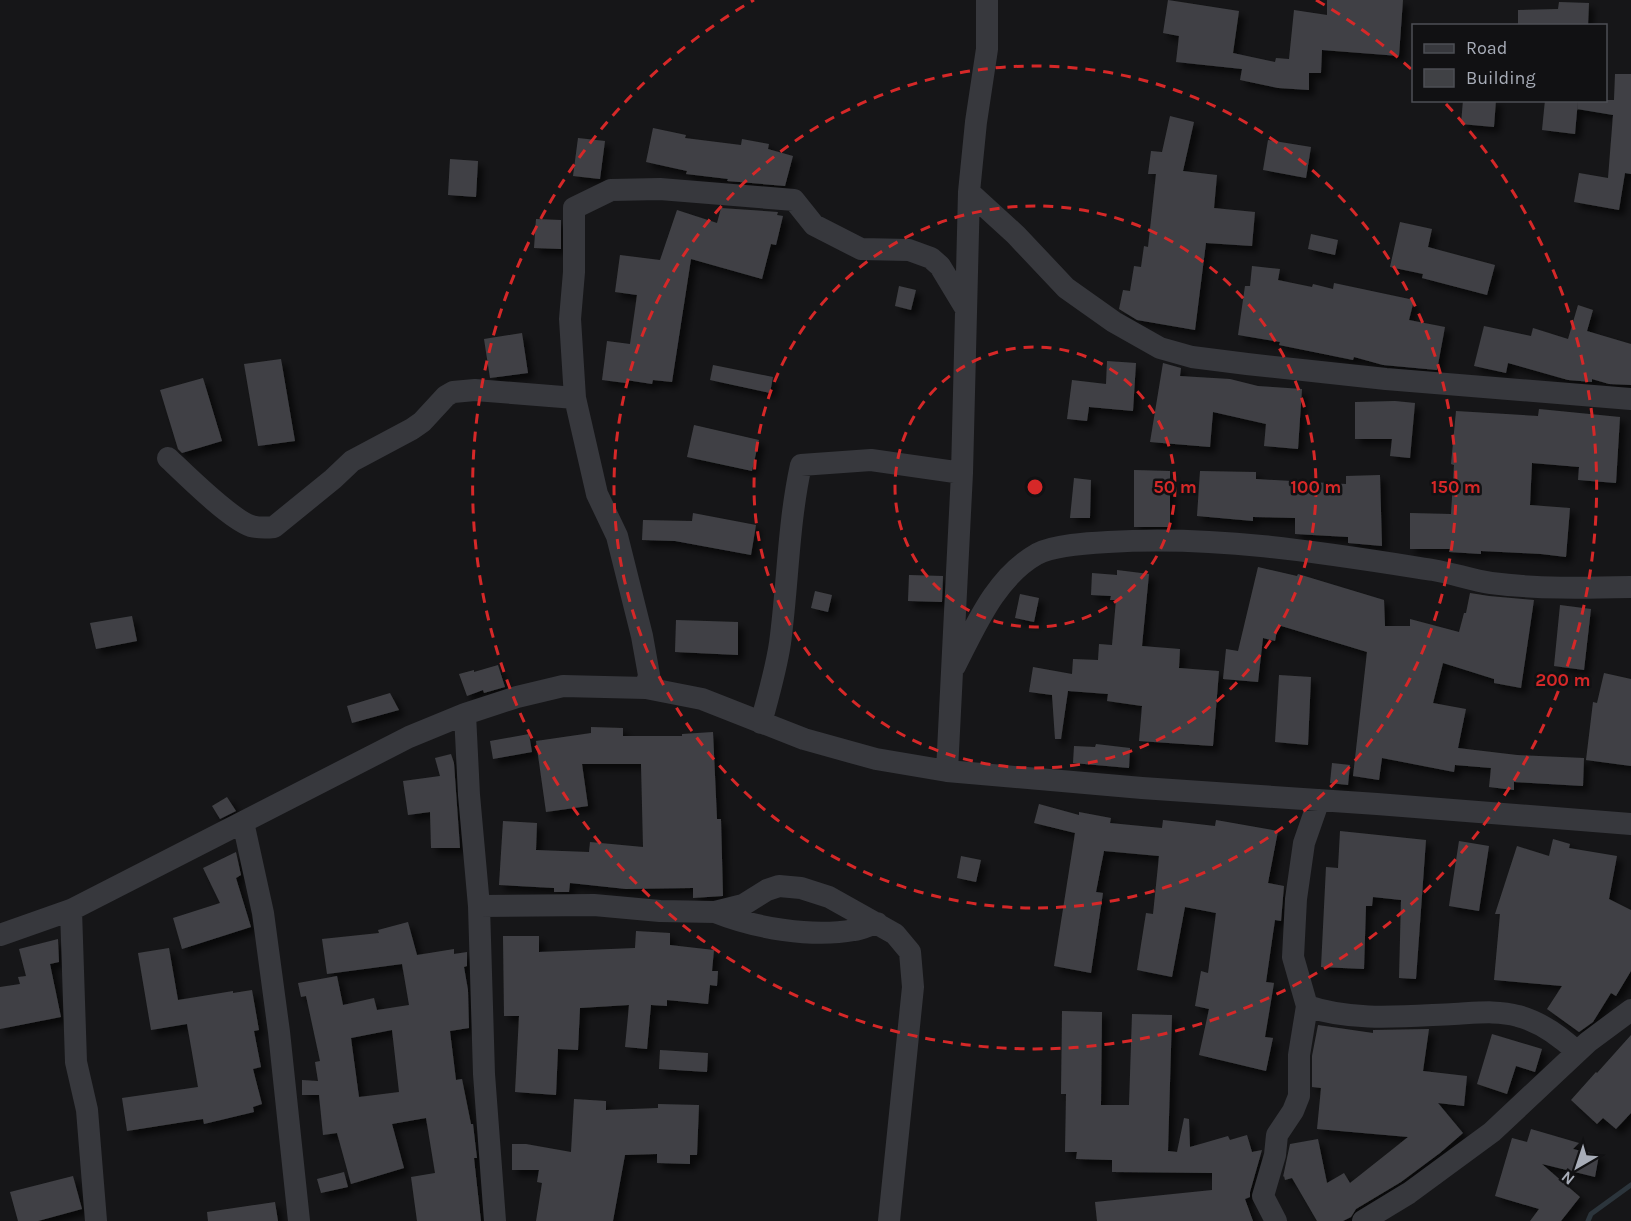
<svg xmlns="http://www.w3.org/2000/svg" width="1631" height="1221" viewBox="0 0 1631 1221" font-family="Karla,sans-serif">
	<defs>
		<filter id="shadow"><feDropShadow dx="5.5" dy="5.5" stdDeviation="3" flood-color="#0009"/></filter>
	</defs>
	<rect width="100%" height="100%" fill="#161618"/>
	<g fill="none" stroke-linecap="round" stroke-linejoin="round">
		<path stroke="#2c353c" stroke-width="5" d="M1588 1221 1591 1214 1631 1185"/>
	</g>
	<path fill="#404145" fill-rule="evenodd" filter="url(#shadow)" d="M1168 0 1239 11 1233 53 1275 62 1276 58 1289 59 1294 10 1327 15V0H1403L1399 56 1322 50 1321 73H1309V90L1278 88 1240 80 1242 69 1176 62 1179 36 1163 33Z
		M1559 2 1589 3 1588 26H1518V10L1558 9Z
		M1615 74H1631V174L1625 173 1619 210 1574 202 1579 173 1608 178 1613 115 1577 109 1578 100H1614Z
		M1463 100H1496L1494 127 1461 124Z
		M1545 100H1578L1575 134 1542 130Z
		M1170 116 1194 122 1183 171 1217 175 1214 208 1255 212 1252 246 1206 243 1195 330 1137 320 1119 309 1123 290 1130 291 1134 266 1141 267 1144 246 1148 247 1156 174H1148L1151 151 1162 152Z
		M653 128 686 135 685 138 741 145 742 139 769 144 768 149 793 156 785 186 727 181 728 179 686 174 687 171 646 162Z
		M578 138 605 141 600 179 573 176Z
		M1268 140 1311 147 1306 178 1263 170Z
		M450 159 478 161 476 197 448 195Z
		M721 208 778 212 777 215 783 216 776 245 771 244 762 279 691 259 672 382 653 380 652 384 626 380V383L602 380 607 341 630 344 637 295 615 292 620 255 660 260 677 210 717 223Z
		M536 219 561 220V249L534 248Z
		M1400 222 1432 229 1428 247 1495 265 1487 295 1422 278 1423 274 1390 267Z
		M1311 234 1338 240 1335 255 1308 249Z
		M1252 266 1280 269 1278 280 1312 287 1313 284 1333 289 1334 283 1414 300 1409 320 1445 327 1437 370 1383 365 1354 357 1353 360 1279 345 1280 342 1238 335 1245 286H1250Z
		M899 286 916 290 911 310 895 306Z
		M1578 305 1593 310 1587 331 1631 344V385L1609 384 1592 379V382L1568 380 1508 363 1506 373 1474 366 1484 326 1531 336 1533 328 1568 339Z
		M522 333 528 373 490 378 484 339Z
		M281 359 295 441 258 446 244 364Z
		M1107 361 1136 363 1133 411 1089 407 1087 421 1067 419 1072 380 1106 384Z
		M1163 363 1181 368 1180 376 1230 379 1258 386 1302 389 1298 449 1264 446 1266 424 1213 412 1210 447 1150 442Z
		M713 365 773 377 770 393 710 380Z
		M203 378 222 441 182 453 178 449 160 390Z
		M1395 401 1415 403 1410 458 1390 456 1392 439H1355V402Z
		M1539 409 1620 417 1616 483 1578 480 1579 467 1532 463 1530 505 1570 508 1566 557 1541 554 1481 551V554L1449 552 1450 549H1410V513L1451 514 1454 465 1451 464 1456 411 1538 416Z
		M694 425 759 440 752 471 687 457Z
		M1134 470 1170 471V527H1134Z
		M1200 471 1256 472V479L1346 484V476L1380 475 1382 546 1348 543V537L1295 534V518L1253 517V521L1197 516Z
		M1074 478 1091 480 1090 518H1070Z
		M693 513 756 525 751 555 675 541 642 540 643 520 692 521Z
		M1258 567 1297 576 1298 574 1384 600 1385 626H1410V619L1459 632 1464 613H1466L1470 593 1489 596 1534 600 1521 688 1494 683V679L1443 663 1433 703 1466 709 1458 748 1517 755 1584 758 1583 786 1514 782V790L1489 787 1491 768 1455 765 1454 772 1382 758 1379 780 1353 776 1367 652 1278 625 1275 641 1263 638 1258 682 1223 679 1226 649 1238 651Z
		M1117 570 1149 574 1142 646 1180 649 1179 668 1219 671 1213 746 1139 741 1142 706 1107 701 1108 694 1068 691 1061 739H1055L1052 695 1029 692 1033 667 1072 674 1073 659 1098 660 1099 644 1112 645 1116 600H1110L1111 596 1091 595 1092 573 1117 575Z
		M909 575 943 576 942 602 908 601Z
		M815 591 832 595 828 612 811 608Z
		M1020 594 1039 598 1034 622 1015 618Z
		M1560 605 1591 609 1584 670 1554 666Z
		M132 616 137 641 96 649 90 623Z
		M676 620 738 622V655L675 652Z
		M498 665 505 687 484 693 483 690 467 696 459 674 474 670V672Z
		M1604 673 1631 679V766L1586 760 1593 702 1597 703Z
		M1279 675 1311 677 1308 745 1275 742Z
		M390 693 399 710 352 723 347 706Z
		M591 727 623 728V736H682V734L713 732 717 819H721L723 896 693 898V888L626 889 570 883 569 892H554V888L499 885 503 821 537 823 536 850 589 852 590 842 643 847 641 764H582L588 806 546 812 536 741 591 733Z
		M529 734 532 752 493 759 490 741Z
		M1096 744 1130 748 1129 768 1073 763 1074 746 1095 747Z
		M451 754 454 763 460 848H431L430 812 408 815 403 781 440 776 435 758Z
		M1332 763 1350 765 1348 785 1330 783Z
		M227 797 236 811 220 819 212 806Z
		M1039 804 1079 815V812L1111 818 1110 823 1162 828 1163 820 1215 826 1216 820 1278 831 1268 883 1284 886 1281 921 1275 920 1266 982 1274 983 1265 1037 1273 1038 1266 1071 1199 1055 1209 1009 1195 1006 1201 971 1208 973 1216 913 1185 907 1172 977 1137 970 1146 913 1153 914 1159 856 1104 851 1096 892 1103 893 1091 973 1054 966 1075 833 1034 823Z
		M1340 831 1426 840 1416 979 1399 978 1401 900 1373 897 1372 906H1366L1364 969 1321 967 1326 867 1338 868Z
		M1553 839 1570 844 1569 848 1617 856 1609 899 1631 910V971L1616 996 1611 993 1593 1022 1579 1032 1547 1009 1562 986 1494 980 1500 914H1495L1517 846 1549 856Z
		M1459 841 1489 846 1479 911 1449 906Z
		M236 852 241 875 236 878 251 927 182 949 173 918 220 903 203 868Z
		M961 856 981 860 976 882 957 878Z
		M408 922 417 955 454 949V954L467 952V966L464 967 468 990 469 1028 450 1031 456 1080 462 1079 471 1124H473L477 1158H474L481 1221H417L411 1177 435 1173 426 1118 392 1124 404 1168 351 1184 337 1133 323 1135 319 1095H302V1080L318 1081 315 1062 320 1061 306 996 301 997 298 983 337 976 343 1005 374 998 377 1010 409 1005 402 964 327 974 322 939 379 933 378 930ZM392 1030 399 1092 359 1097 351 1038Z
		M636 931 670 933V945L714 950 712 971H718L717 986 710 985 708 1004 667 1000V1006L651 1005 647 1049 625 1047 629 1005 580 1008 578 1050 558 1049 556 1095 515 1092 519 1016H504L503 936H539V952L635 948Z
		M58 939 59 962 50 964 61 1017 0 1029V987L20 984 18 977 26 976 19 949Z
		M169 948 178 1000 233 991V993L252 990 259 1030 254 1031 261 1067 253 1069 262 1104 253 1107 254 1112 204 1124 203 1119 127 1131 122 1098 198 1087 187 1024 151 1030 138 953Z
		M1062 1011 1102 1012 1101 1105H1129L1132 1014 1172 1015 1168 1151 1177 1152 1184 1118 1189 1119 1190 1147 1228 1136 1230 1140 1247 1135 1252 1152 1262 1150 1250 1192V1197L1245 1199 1253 1221H1097L1095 1202 1212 1190V1173L1112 1172V1160L1076 1159 1077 1152H1065L1066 1094H1061Z
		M1318 1025 1373 1033V1030L1429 1029 1423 1071 1467 1076 1464 1106 1438 1103 1463 1133 1440 1153 1401 1182 1356 1209 1351 1217 1343 1221H1317L1292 1178 1285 1180 1284 1176 1283 1177 1290 1144 1318 1139 1327 1183 1344 1173 1350 1183 1408 1137 1317 1129 1321 1088 1312 1087V1056Z
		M1492 1034 1542 1049 1535 1072 1516 1066 1507 1094 1477 1084Z
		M1631 1035V1113L1616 1129 1603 1118 1597 1124 1571 1100 1596 1072 1597 1073Z
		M660 1050 708 1053 707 1072 659 1069Z
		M574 1099 606 1101V1110L658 1108V1104L699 1105 697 1155H690V1164L657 1163V1154L625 1155 613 1221H536L542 1183 537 1182 539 1170H512V1144H526L571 1152Z
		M1531 1129 1579 1143 1573 1149 1599 1155 1595 1177 1542 1164 1580 1197 1561 1221H1530L1539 1209 1495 1196 1512 1138 1527 1142Z
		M344 1172 348 1187 321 1193 317 1179Z
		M73 1176 82 1209 38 1221H18L10 1192Z
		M275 1202 278 1221H208L207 1212Z"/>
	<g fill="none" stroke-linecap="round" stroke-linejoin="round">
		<path stroke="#37383d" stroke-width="22" d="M969 192 1016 235 1066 288 1114 322 1160 348 1192 357 1247 364 1386 379 1631 399
			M168 458C186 475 230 519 251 526 259 528 266 528 274 527L333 479 352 461 412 429 422 422 446 396 453 392 475 390 575 398
			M955 666C976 625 996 577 1037 554 1054 545 1089 543 1108 542 1218 535 1325 553 1433 570 1452 573 1471 580 1491 583 1537 589 1584 588 1631 587
			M646 688 649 675 642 636 617 536 597 494 575 398 570 319 574 272V208L611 190 660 189 794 200 814 225 861 249 909 250 931 258 940 266 966 309
			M465 714 469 795 479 906 484 1074 495 1221
			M761 723C768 697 776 670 780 643 788 584 788 524 801 465L871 460 962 473
			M947 771 962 473 969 192 976 122 987 49V0
			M243 822 263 913 279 1032 299 1221
			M479 906 594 905 660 911 715 912 743 905 767 890 779 886 801 888 829 897 895 934 910 952 913 987 889 1221
			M71 910 76 1062 87 1110 96 1221
			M715 912C755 928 812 938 854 930 862 929 869 925 877 923
			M0 935 71 910 409 737 465 714 517 697 563 686 646 688 702 699 804 739 876 759 947 771 1142 788 1377 804 1631 824
			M1307 1006C1353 1022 1406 1016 1454 1014 1475 1013 1498 1010 1518 1016 1541 1022 1560 1036 1577 1052
			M1276 1221 1263 1196 1275 1155 1277 1135 1293 1111 1299 1096V1055L1307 1006 1293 957 1296 899 1304 843 1319 800
			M1363 1221 1409 1193 1492 1132 1588 1042 1631 1010"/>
	</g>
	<g fill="none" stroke="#d62828" stroke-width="3" stroke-dasharray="10 8">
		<circle cx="1035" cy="487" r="140"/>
		<circle cx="1035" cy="487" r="281"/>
		<circle cx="1035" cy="487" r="421"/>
		<path d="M1316 0A562 562 0 0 1 1411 69M1446 104A562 562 0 1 1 754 0"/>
	</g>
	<circle cx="1035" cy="487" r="9" fill="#d62828" stroke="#111113" stroke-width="3"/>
	<g font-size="18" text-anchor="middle" font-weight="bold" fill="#d62828" stroke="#111113" stroke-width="5" stroke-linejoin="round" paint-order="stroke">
		<text x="1175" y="493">50 m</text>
		<text x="1316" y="493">100 m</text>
		<text x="1456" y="493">150 m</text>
		<text x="1563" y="686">200 m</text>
	</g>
	<rect x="1412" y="24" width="195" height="78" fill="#111113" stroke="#4d4f55" stroke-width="1.5"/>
	<rect x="1424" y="44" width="30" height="9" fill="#37383d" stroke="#4d4f55" stroke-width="1.5"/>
	<text x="1466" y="54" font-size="18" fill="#a8adb8">Road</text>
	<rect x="1424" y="69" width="30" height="18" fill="#404145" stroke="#4d4f55" stroke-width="1.5"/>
	<text x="1466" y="84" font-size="18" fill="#a8adb8">Building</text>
	<g transform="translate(1577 1167) rotate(219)" stroke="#111113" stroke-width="4.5" paint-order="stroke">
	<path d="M0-4.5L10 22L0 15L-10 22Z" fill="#a8adb8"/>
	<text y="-9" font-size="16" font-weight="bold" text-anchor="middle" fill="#a8adb8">N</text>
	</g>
</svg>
